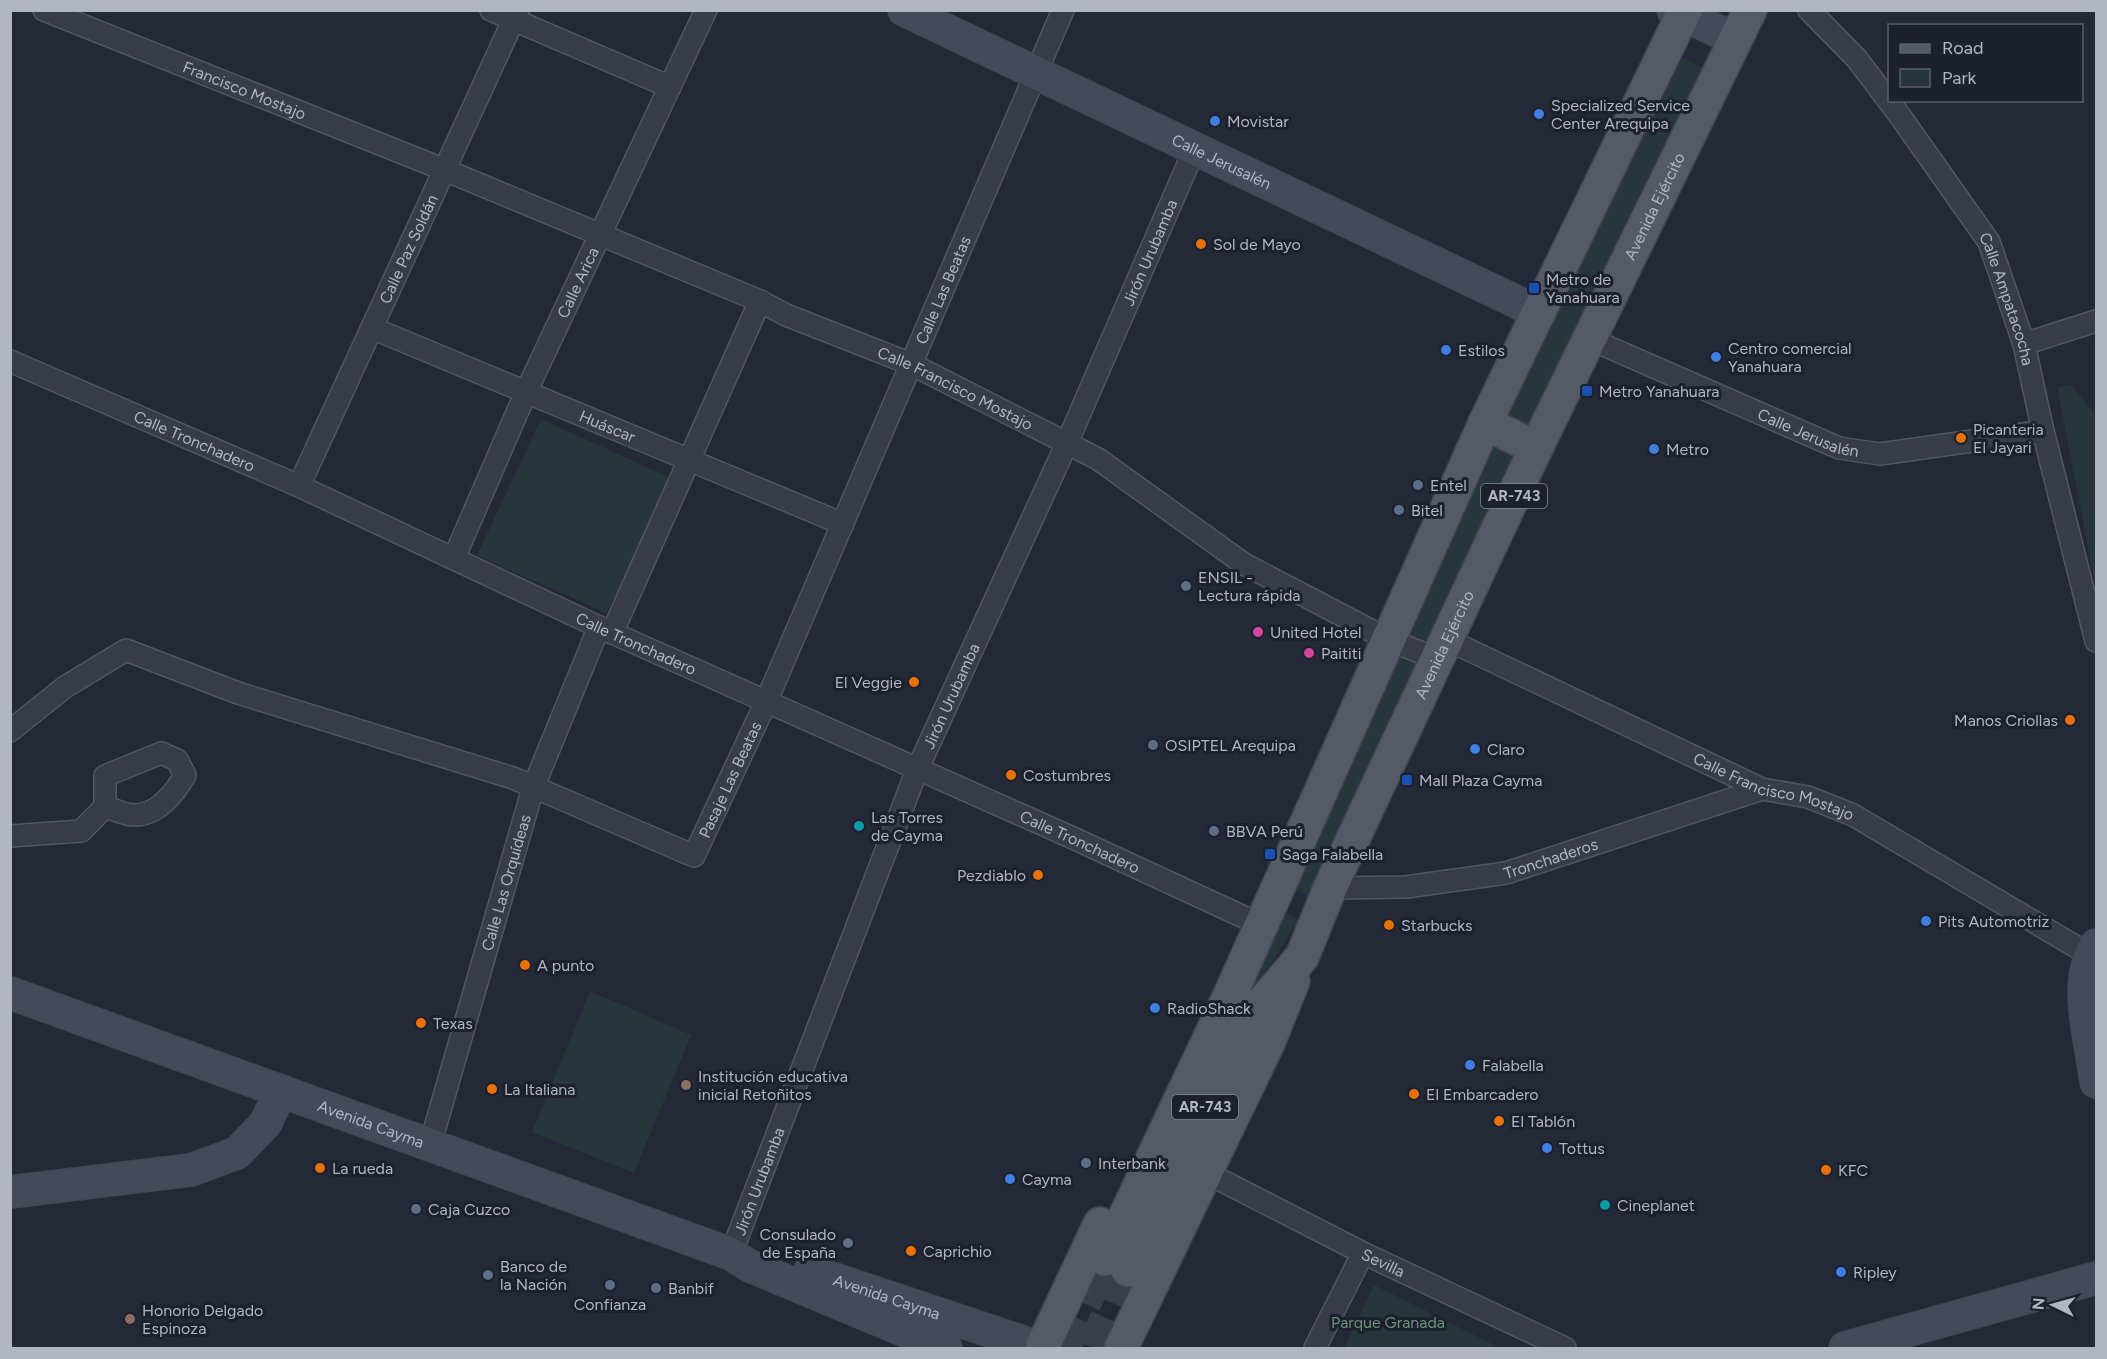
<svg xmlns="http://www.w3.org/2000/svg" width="2107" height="1359" viewBox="0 0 2107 1359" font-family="Figtree,sans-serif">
	<rect width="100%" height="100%" fill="#242938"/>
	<path fill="#26363a" d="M1682 57 1708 71 1532 428 1507 417 1509 408Z
		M2072 385 2096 416V589L2057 387Z
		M541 419 677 481 606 613 477 555Z
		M1499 444 1519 453 1432 649 1405 637 1493 447Z
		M1401 655 1418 659 1420 675 1309 896 1289 887 1394 661Z
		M1279 909 1298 920 1231 1029Z
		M590 991 691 1035 634 1173 532 1132Z
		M1374 1285 1500 1348H1344Z"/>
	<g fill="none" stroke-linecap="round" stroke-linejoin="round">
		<path stroke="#393e4d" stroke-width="33" stroke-dasharray="33 16" stroke-linecap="butt" d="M1064 1348 1105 1259
			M1093 1348 1128 1270"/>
		<defs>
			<g id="street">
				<path id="s1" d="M44 10 445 170 760 301 786 315 911 364 1098 459 1244 564 1389 640 1438 659"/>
				<path d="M491 10 670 87"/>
				<path id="s2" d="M1809 10 1857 59 1900 116 1989 242 2024 344 2043 431 2096 641"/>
				<path id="s3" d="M372 328 843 524"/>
				<path id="s4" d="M1590 339 1839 448 1880 454 2043 431"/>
				<path d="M2024 344 2096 321"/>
				<path id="s5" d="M10 361 299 486 599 627 1073 838 1261 925"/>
				<path id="s6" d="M299 486 518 10"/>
				<path id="s7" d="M454 558 526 392 706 10"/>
				<path d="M612 633 760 301"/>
				<path id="s8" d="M1448 640 1762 789 1808 797 1853 815 2090 955"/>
				<path id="s9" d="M10 731 65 687 126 650 238 693 513 778 694 856 766 702 1063 10"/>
				<path d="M10 836 81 831 105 807V776L161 753 177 760 185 775C175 793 157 816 133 815 125 815 114 809 105 807"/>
				<path id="s10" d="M1330 888 1406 887 1506 873 1762 789"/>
				<path id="s11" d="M430 1145 533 788 599 627"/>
				<path id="s12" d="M1205 1172 1363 1253 1565 1348"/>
				<path id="s13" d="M731 1254 917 770 1067 443 1195 148"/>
				<path d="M1315 1348 1363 1253"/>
			</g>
			<g id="secondary">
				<path id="s14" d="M904 10 1540 313"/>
				<path d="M1673 10 1735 39"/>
				<path d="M2096 945C2072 984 2091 1039 2096 1082"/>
				<path id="s15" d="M10 993 731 1254 750 1266 946 1348"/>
				<path d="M10 1192 191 1170 237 1153 265 1124 281 1091"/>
				<path id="s16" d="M810 1271 1041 1348"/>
				<path d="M1845 1348 2096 1278"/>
			</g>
			<g id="primary">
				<path d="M1485 423 1536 448"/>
				<path d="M1105 1259 1231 993 1485 423 1685 10"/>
				<path id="s17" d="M1128 1270 1244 1024 1302 957 1330 888 1536 448 1750 10"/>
				<path d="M1042 1348 1100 1224"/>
				<path d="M1121 1348 1268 1043 1293 981"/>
			</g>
		</defs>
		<use href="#street" stroke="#525663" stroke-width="24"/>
		<use href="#secondary" stroke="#404551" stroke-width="34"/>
		<use href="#primary" stroke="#404551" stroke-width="36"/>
		<use href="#street" stroke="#373c48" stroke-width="21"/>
		<use href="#secondary" stroke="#454a5b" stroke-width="32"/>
		<use href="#primary" stroke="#555a68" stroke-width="33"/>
	</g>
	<g fill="#3f7fe0" stroke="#1c212d" stroke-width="2">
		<circle cx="1539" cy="114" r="6"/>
		<circle cx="1215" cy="121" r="6"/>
		<circle cx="1446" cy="350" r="6"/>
		<circle cx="1716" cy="357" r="6"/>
		<circle cx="1654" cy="449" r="6"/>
		<circle cx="1475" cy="749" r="6"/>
		<circle cx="1926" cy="921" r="6"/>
		<circle cx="1155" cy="1008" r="6"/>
		<circle cx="1470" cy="1065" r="6"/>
		<circle cx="1547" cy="1148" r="6"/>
		<circle cx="1010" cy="1179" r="6"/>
		<circle cx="1841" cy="1272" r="6"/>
	</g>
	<g fill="#e8710a" stroke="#1c212d" stroke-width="2">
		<circle cx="1201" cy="244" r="6"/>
		<circle cx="1961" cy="438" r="6"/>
		<circle cx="914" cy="682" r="6"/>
		<circle cx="2070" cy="720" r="6"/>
		<circle cx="1011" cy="775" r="6"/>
		<circle cx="1038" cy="875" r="6"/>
		<circle cx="1389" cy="925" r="6"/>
		<circle cx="525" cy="965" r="6"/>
		<circle cx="421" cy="1023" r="6"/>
		<circle cx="492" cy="1089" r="6"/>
		<circle cx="1414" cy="1094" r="6"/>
		<circle cx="1499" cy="1121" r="6"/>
		<circle cx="320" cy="1168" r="6"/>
		<circle cx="1826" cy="1170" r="6"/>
		<circle cx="911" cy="1251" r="6"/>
	</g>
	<g fill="#1a4fb4" stroke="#1c212d" stroke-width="2">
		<rect x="1528" y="282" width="12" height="12" rx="3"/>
		<rect x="1581" y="385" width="12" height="12" rx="3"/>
		<rect x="1401" y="774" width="12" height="12" rx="3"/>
		<rect x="1264" y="848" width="12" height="12" rx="3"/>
	</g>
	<g fill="#5c6f8a" stroke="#1c212d" stroke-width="2">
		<circle cx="1418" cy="485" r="6"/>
		<circle cx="1399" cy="510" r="6"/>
		<circle cx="1186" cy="586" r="6"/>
		<circle cx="1153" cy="745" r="6"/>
		<circle cx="1214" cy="831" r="6"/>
		<circle cx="1086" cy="1163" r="6"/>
		<circle cx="416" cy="1209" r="6"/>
		<circle cx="848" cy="1243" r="6"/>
		<circle cx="488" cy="1275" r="6"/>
		<circle cx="610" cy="1285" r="6"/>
		<circle cx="656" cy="1288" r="6"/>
	</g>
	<g fill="#d1479c" stroke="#1c212d" stroke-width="2">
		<circle cx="1258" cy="632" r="6"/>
		<circle cx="1309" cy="653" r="6"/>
	</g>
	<g fill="#0f9aa8" stroke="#1c212d" stroke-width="2">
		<circle cx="859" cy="826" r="6"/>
		<circle cx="1605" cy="1205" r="6"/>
	</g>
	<g fill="#8d6e63" stroke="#1c212d" stroke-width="2">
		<circle cx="686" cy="1085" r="6"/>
		<circle cx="130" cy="1319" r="6"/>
	</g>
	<g text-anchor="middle" stroke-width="6" stroke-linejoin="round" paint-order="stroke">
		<g fill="#1c212d" stroke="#858997" stroke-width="1.5">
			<rect x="1481" y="484" width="66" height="24" rx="4.5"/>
			<rect x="1172" y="1095" width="66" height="24" rx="4.5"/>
		</g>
		<g font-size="15" font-weight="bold" fill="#b2b6c4">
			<text x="1514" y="501">AR-743</text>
			<text x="1205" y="1112">AR-743</text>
		</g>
		<g font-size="16" fill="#b2b6c4" stroke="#1c212d">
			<text dy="6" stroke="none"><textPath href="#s1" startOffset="216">Francisco Mostajo</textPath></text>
			<text dy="6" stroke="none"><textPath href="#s14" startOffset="352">Calle Jerusalén</textPath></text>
			<text dy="6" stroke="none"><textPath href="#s17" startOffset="1190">Avenida Ejército</textPath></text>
			<text dy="6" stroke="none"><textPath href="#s6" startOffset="261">Calle Paz Soldán</textPath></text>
			<text dy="6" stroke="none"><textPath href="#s13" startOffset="1086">Jirón Urubamba</textPath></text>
			<text dy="6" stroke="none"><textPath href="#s7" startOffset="302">Calle Arica</textPath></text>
			<text dy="6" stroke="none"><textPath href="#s9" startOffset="1365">Calle Las Beatas</textPath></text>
			<text dy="6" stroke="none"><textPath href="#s2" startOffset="354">Calle Ampatacocha</textPath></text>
			<text dy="6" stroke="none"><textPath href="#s1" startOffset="987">Calle Francisco Mostajo</textPath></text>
			<text dy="6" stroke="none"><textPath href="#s3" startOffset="255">Huáscar</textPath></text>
			<text dy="6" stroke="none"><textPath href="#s4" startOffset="238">Calle Jerusalén</textPath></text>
			<text dy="6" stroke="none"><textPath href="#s5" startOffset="201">Calle Tronchadero</textPath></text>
			<text dy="6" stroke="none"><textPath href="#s5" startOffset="687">Calle Tronchadero</textPath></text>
			<text dy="6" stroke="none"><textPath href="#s17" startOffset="704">Avenida Ejército</textPath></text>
			<text dy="6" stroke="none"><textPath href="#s13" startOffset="600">Jirón Urubamba</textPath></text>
			<text dy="6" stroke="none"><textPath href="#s9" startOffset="831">Pasaje Las Beatas</textPath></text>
			<text dy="6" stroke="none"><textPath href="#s8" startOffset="358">Calle Francisco Mostajo</textPath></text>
			<text dy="6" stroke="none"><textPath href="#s5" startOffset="1173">Calle Tronchadero</textPath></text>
			<text dy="6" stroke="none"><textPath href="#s10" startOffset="224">Tronchaderos</textPath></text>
			<text dy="6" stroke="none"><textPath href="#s11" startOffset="273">Calle Las Orquídeas</textPath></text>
			<text dy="6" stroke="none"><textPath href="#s15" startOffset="384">Avenida Cayma</textPath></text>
			<text dy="6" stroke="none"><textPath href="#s13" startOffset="78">Jirón Urubamba</textPath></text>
			<text dy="6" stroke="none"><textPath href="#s12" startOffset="200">Sevilla</textPath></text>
			<text dy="6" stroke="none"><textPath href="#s16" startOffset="81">Avenida Cayma</textPath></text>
		</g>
		<g font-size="16" fill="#b2b6c4" stroke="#1c212d" text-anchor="start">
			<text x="1551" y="111">Specialized Service<tspan x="1551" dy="18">Center Arequipa</tspan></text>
			<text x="1227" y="127">Movistar</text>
			<text x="1213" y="250">Sol de Mayo</text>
			<text x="1546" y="285">Metro de<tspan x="1546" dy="18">Yanahuara</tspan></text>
			<text x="1728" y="354">Centro comercial<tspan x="1728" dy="18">Yanahuara</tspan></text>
			<text x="1458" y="356">Estilos</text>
			<text x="1599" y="397">Metro Yanahuara</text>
			<text x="1973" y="435">Picanteria<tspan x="1973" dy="18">El Jayari</tspan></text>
			<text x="1666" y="455">Metro</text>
			<text x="1430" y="491">Entel</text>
			<text x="1411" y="516">Bitel</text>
			<text x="1198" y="583">ENSIL -<tspan x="1198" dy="18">Lectura rápida</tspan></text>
			<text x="1270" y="638">United Hotel</text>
			<text x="1321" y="659">Paititi</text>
			<text x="902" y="688" text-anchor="end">El Veggie</text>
			<text x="2058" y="726" text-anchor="end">Manos Criollas</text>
			<text x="1165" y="751">OSIPTEL Arequipa</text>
			<text x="1487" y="755">Claro</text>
			<text x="1023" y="781">Costumbres</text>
			<text x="1419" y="786">Mall Plaza Cayma</text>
			<text x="871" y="823">Las Torres<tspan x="871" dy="18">de Cayma</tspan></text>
			<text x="1226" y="837">BBVA Perú</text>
			<text x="1282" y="860">Saga Falabella</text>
			<text x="1026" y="881" text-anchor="end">Pezdiablo</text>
			<text x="1938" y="927">Pits Automotriz</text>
			<text x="1401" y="931">Starbucks</text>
			<text x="537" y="971">A punto</text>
			<text x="1167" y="1014">RadioShack</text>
			<text x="433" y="1029">Texas</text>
			<text x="1482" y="1071">Falabella</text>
			<text x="698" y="1082">Institución educativa<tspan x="698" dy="18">inicial Retoñitos</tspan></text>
			<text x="504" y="1095">La Italiana</text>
			<text x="1426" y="1100">El Embarcadero</text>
			<text x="1511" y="1127">El Tablón</text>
			<text x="1559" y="1154">Tottus</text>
			<text x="1098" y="1169">Interbank</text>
			<text x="332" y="1174">La rueda</text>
			<text x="1838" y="1176">KFC</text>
			<text x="1022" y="1185">Cayma</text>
			<text x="1617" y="1211">Cineplanet</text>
			<text x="428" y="1215">Caja Cuzco</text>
			<text x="836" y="1240" text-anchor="end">Consulado<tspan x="836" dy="18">de España</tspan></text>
			<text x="923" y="1257">Caprichio</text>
			<text x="500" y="1272">Banco de<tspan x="500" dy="18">la Nación</tspan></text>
			<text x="1853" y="1278">Ripley</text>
			<text x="668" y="1294">Banbif</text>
			<text x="610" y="1310" text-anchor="middle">Confianza</text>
			<text x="142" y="1316">Honorio Delgado<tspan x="142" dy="18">Espinoza</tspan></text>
		</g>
		<g font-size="16" fill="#6b937a" stroke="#1c212d">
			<text x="1388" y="1328">Parque Granada</text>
		</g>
	</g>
	<rect width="2107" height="1359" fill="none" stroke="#b2b6c4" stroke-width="24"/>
	<rect x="1888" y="24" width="195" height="78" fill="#1c212d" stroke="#585d69" stroke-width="1.5"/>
	<rect x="1900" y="44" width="30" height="9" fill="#555a68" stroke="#585d69" stroke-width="1.5"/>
	<text x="1942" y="54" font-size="18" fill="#b2b6c4">Road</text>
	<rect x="1900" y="69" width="30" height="18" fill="#26363a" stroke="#585d69" stroke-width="1.5"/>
	<text x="1942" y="84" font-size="18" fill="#b2b6c4">Park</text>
	<g transform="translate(2053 1305) rotate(275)" stroke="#1c212d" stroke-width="4.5" paint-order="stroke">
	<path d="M0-4.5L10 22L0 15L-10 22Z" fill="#b2b6c4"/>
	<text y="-9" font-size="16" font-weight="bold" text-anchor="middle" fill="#b2b6c4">N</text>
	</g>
</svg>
